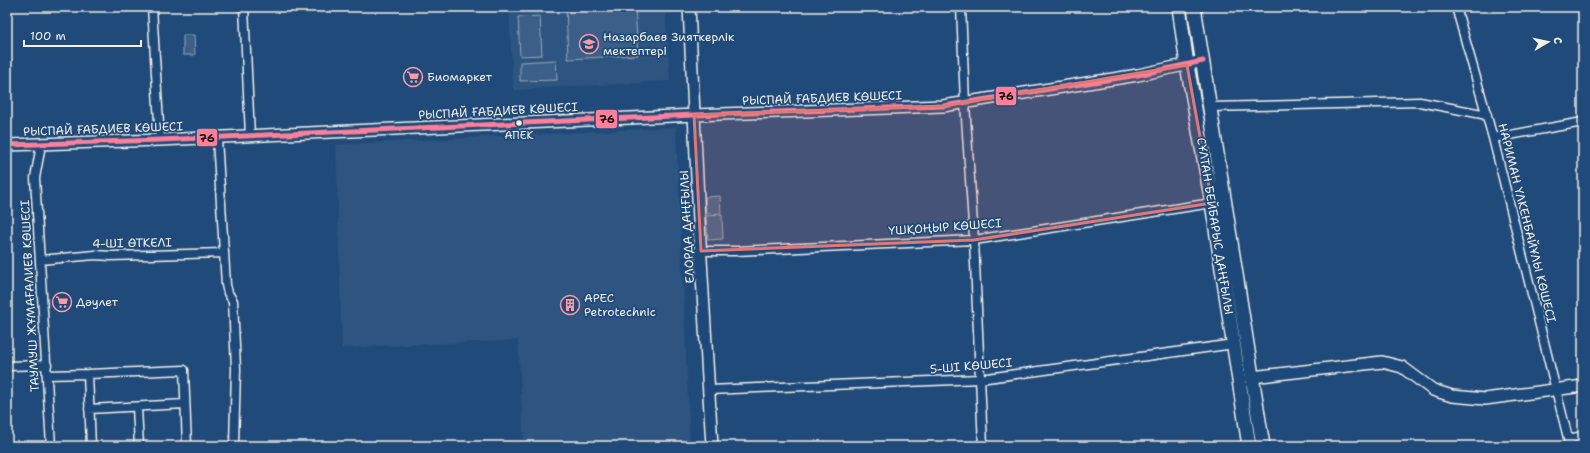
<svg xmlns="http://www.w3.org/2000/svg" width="1590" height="453" viewBox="0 0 1590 453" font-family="'Shantell Sans',sans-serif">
	<rect width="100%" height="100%" fill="#1f4a7a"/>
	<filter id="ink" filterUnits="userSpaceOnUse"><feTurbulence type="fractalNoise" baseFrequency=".025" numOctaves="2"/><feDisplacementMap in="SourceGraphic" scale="8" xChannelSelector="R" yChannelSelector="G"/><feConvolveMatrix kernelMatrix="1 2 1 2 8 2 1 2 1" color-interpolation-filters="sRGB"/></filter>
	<g filter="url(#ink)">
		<path fill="#2d5581" d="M509 7H665L670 81 513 90Z
			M676 127 690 446H524L518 340 342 348 336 145Z"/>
		<path fill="#3a5f88" stroke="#97a8b8" d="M566 7H635L638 55 568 59Z
			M540 16 542 55 520 56 518 17Z
			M183 35H194L195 55H183Z
			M556 60 557 80 520 81V62Z
			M720 196 721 213 706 214 705 197Z
			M722 215 723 239 708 240 706 216Z"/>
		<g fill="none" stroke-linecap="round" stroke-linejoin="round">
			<defs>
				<path id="street" d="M152 7 160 140
					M244 7 250 136
					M961 7 965 103 974 240 983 446
					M1456 7 1493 138 1570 446
					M1210 107 1420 102 1487 115
					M217 138 226 285 228 293 233 301 236 369 234 446
					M1493 138 1583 122
					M41 145 35 178 51 446
					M701 251H736L974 240 1212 203
					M40 260 95 255 111 256 224 253
					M7 366 47 365
					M47 375 88 374
					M709 390 980 379 1234 344
					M137 407 139 446
					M89 409 185 404
					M1568 439 1583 436
					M91 446 88 374 184 370 187 446"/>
				<path id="secondary" d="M689 7 700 242 712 446
					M7 145 160 140 694 115 943 106 1138 75 1203 61
					M1252 377 1382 362 1402 367 1433 390 1452 396 1485 399 1583 386"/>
				<path id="primary" d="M1179 7 1187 65 1212 203 1249 446
					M1194 7 1263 446"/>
			</defs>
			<use href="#street" stroke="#f4f1e8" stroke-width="11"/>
			<use href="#secondary" stroke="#f4f1e8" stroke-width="14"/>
			<use href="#primary" stroke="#f4f1e8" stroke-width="16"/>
			<use href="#street" stroke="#1f4a7a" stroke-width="8"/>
			<use href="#secondary" stroke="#1f4a7a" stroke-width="11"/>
			<use href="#primary" stroke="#1f4a7a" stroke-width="13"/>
			<defs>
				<path id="bus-1" d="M7 145 160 140 694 115 943 106 1138 75 1203 61"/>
			</defs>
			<use href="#bus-1" stroke="#1f4a7a" stroke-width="8"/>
			<use href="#bus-1" stroke="#ff8098" stroke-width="5"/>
		</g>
	</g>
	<path fill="#e27875" fill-opacity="0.2" stroke="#e27875" stroke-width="3" stroke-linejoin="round" d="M1187 65 1212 203 974 240 701 251 694 115 943 106Z"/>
	<defs>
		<symbol id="school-ring" viewBox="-11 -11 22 22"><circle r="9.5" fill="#1f4a7a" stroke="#ff9aa2" stroke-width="1.5"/><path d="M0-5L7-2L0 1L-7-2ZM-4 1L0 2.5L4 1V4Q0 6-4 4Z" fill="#ff9aa2"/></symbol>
		<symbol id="supermarket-ring" viewBox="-11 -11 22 22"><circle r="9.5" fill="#1f4a7a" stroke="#ff9aa2" stroke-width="1.5"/><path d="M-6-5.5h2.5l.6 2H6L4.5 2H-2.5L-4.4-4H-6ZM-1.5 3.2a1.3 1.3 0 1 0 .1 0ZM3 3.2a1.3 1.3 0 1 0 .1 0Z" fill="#ff9aa2"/></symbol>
		<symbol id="building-ring" viewBox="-11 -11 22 22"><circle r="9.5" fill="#1f4a7a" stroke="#ff9aa2" stroke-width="1.5"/><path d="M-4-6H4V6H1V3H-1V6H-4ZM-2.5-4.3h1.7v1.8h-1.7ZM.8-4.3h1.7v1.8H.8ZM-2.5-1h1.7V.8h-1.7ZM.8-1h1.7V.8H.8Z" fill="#ff9aa2"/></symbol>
	</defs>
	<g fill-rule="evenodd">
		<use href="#school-ring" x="578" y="33" width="22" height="22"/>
		<use href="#supermarket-ring" x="402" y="66" width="22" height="22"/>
		<use href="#supermarket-ring" x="51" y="291" width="22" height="22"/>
		<use href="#building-ring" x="559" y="294" width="22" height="22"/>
	</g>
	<circle fill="#f4f1e8" stroke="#1f4a7a" stroke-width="1.5" cx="519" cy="123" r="3.5"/>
	<g text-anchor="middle" stroke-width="3.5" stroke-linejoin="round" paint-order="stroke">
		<g font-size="11" fill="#f4f1e8" stroke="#1f4a7a">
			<text x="519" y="139">АПЕК</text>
		</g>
		<g font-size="12" fill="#f4f1e8" stroke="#1f4a7a" text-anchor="start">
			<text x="603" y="41">Назарбаев Зияткерлік<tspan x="603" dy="14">мектептері</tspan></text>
			<text x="427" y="81">Биомаркет</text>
			<text x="584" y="302">APEC<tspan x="584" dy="14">Petrotechnic</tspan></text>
			<text x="76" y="306">Дәулет</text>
		</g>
		<g font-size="12" fill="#f4f1e8" stroke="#1f4a7a">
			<text transform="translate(822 98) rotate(-2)" y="4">РЫСПАЙ ҒАБДИЕВ КӨШЕСІ</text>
			<text transform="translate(498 111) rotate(-3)" y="4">РЫСПАЙ ҒАБДИЕВ КӨШЕСІ</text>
			<text transform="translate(103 129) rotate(-2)" y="4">РЫСПАЙ ҒАБДИЕВ КӨШЕСІ</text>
			<text transform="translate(1527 223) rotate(76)" y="4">НАРИМАН ҮЛКЕНБАЙҰЛЫ КӨШЕСІ</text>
			<text transform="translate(1215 226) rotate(81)" y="4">СҰЛТАН БЕЙБАРЫС ДАҢҒЫЛЫ</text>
			<text transform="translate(687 227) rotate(-93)" y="4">ЕЛОРДА ДАҢҒЫЛЫ</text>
			<text transform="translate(945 227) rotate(-4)" y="4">ҮШҚОҢЫР КӨШЕСІ</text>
			<text transform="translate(132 243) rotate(-1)" y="4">4-ШІ ӨТКЕЛІ</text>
			<text transform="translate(30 296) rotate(-93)" y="4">ТАУМУШ ЖҰМАҒАЛИЕВ КӨШЕСІ</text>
			<text transform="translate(971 366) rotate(-5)" y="4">5-ШІ КӨШЕСІ</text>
		</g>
	</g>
	<g stroke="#1f4a7a" stroke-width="1.5">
		<rect x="995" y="86" width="22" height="20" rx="4" fill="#ff8098"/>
		<rect x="595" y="109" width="23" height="20" rx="4" fill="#ff8098"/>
		<rect x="196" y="128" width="22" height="19" rx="4" fill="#ff8098"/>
	</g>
	<g font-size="11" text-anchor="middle" font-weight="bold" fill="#111">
		<text x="1006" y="100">76</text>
		<text x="607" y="123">76</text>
		<text x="207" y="142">76</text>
	</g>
	<rect width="1590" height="453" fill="none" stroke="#1f4a7a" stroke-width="24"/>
	<rect x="12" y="12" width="1566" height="429" fill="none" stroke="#f4f1e8" stroke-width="1.5" filter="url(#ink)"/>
	<g transform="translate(1548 42) rotate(81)" stroke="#1f4a7a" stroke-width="3" paint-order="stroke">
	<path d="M0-3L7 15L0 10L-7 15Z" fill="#f4f1e8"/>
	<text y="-6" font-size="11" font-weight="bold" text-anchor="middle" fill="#f4f1e8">С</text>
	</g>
	<path d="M24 40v6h117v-6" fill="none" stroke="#f4f1e8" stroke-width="2"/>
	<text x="30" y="40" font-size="12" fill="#f4f1e8" stroke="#1f4a7a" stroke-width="3" paint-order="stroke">100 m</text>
</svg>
